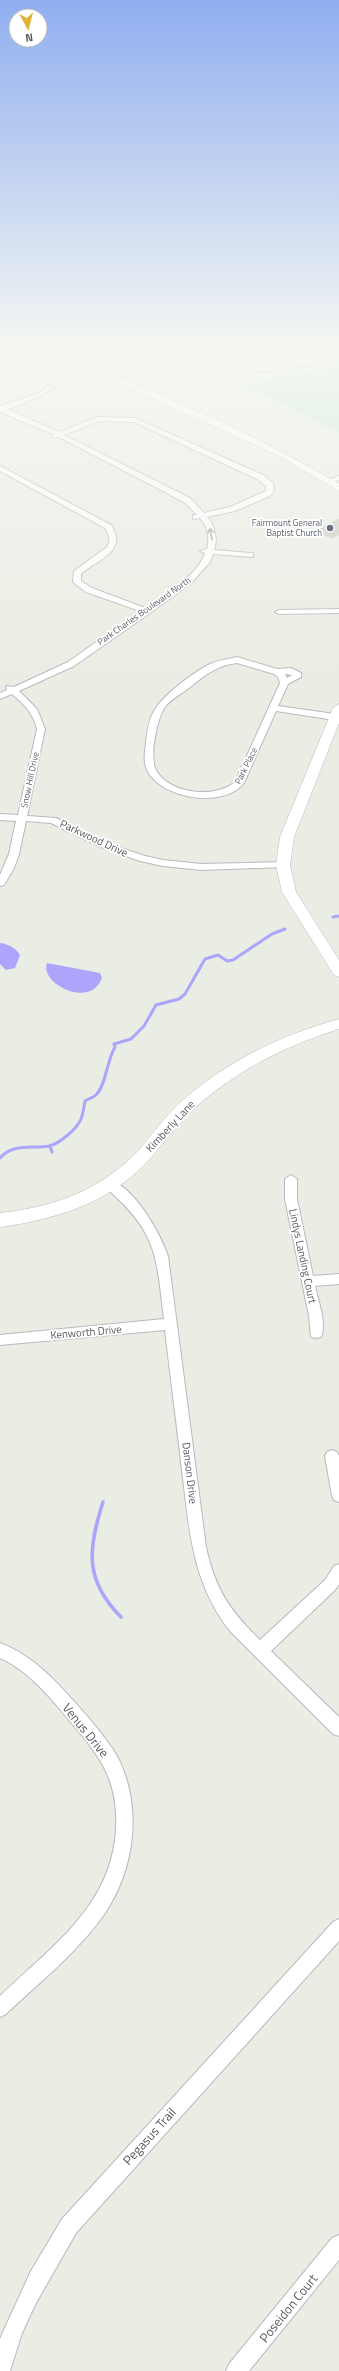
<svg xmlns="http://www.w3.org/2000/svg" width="339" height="2371" viewBox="0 0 339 2371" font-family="'Titillium Web',sans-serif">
	<rect width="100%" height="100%" fill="#e9ede3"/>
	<path fill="#c0e4d7" d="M339 366V433L246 385Z"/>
	<path fill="#aca5fb" d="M0 943C8 944 16 948 20 955L15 968 6 970 0 964Z
		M47 963 100 973 102 978C90 1010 39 983 47 963Z"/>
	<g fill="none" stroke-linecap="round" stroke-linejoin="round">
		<path stroke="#aca5fb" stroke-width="1.5" d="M307 349 339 363
			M242 374 292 369 335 361"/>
		<path stroke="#aca5fb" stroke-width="3" d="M333 917 339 916
			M50 1146 52 1152
			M0 1158C13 1143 31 1149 49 1146 59 1144 77 1129 81 1119 83 1114 84 1107 85 1101 88 1099 93 1098 96 1095 106 1085 107 1060 115 1047L114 1044 131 1039 144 1026 156 1005 179 999 185 994 205 959 218 955 227 961 233 960 272 934 285 929"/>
		<path stroke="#aca5fb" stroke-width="3.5" d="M103 1502C88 1549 84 1580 121 1617"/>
	</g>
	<path fill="#c6c8bf" stroke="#ccd1c2" d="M339 519V535L331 538 316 531Z"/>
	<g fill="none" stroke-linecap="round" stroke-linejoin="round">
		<defs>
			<path id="street" d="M43 349H51L0 367V363Z
				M186 349H194L219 357 261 354 264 356 261 358 219 361Z
				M49 385 54 386 43 395 8 409 59 432 98 417 135 418 263 475 273 483 274 491 270 496 235 511 207 517C215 525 218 539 214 550L250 553H253V557L213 554 210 562 191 583 150 613 74 666 19 691 37 709 45 729 27 816 56 818 109 844 145 856 163 860 201 864 283 862 288 865 286 867 201 870 163 866 140 861 103 848 51 823 26 821 19 854 14 868 4 885 0 886V875L9 854 16 821 0 820V814L18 815 37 729C33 713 24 704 12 694L0 699V693L7 690 6 686 14 687 68 662 140 611 86 592 73 582 74 571 107 547C111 539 109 535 105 528L0 471V466L111 525C128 552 98 559 81 574V581L92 588 145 608C164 594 198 576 205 553L200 551 207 549C210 539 208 526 200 518L193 519V515H197L184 502 59 437H53V434L0 412V406L39 393ZM99 421 134 422 257 479 266 486V491L230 507 204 513 190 498 64 435Z
				M339 476V480L330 483 326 481Z
				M339 609V613L279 614 275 612 279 610Z
				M237 657 277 669 291 668 301 673V677L288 684 278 706 335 714 339 718 335 720 276 711 244 783C224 809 161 799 147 770 143 762 145 752 146 743 147 733 148 722 153 713 161 696 194 672 210 664 219 660 228 659 237 657ZM237 663 274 674 278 677 280 683 235 782C215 799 169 794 156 770 149 757 157 718 165 707 171 699 181 694 189 688 204 676 217 665 237 663ZM285 674 292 675 287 678Z
				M291 1175 297 1179V1199L313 1276 339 1274V1284L315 1286C318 1300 327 1324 321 1337L316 1338 311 1337 309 1316 285 1199V1179Z
				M110 1180C135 1188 160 1233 168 1256L206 1547C215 1589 230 1611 260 1640L325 1580 334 1566 339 1564V1584L335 1590 271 1651 339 1717V1736L333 1734 230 1631C190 1580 189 1524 181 1462 176 1418 170 1374 165 1330L0 1345V1335L164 1319C156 1255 158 1233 106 1188L104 1185 106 1182Z
				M332 1450 337 1452 339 1456V1502L334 1500 332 1496 325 1456 327 1452Z
				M0 1643C37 1657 61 1687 87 1716 98 1730 111 1744 119 1760 142 1808 135 1868 105 1913 79 1951 40 1982 6 2014L0 2017V1996C52 1946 113 1905 116 1827 118 1784 102 1758 75 1727 53 1701 31 1672 0 1658Z
				M339 1919V1941L76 2233 36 2303 22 2333 10 2371H0V2339L3 2332 31 2271 62 2219 333 1922Z
				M339 2235V2260L249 2371H226L229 2364 332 2238Z"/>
			<path id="secondary" d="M36 349H47C146 388 247 429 339 484V491L281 457 128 387Z
				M339 704V723L294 837 290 865 296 892 339 960V977L334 975 282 892 276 865 280 837 333 708Z
				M339 1019V1029C287 1045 238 1070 197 1106 177 1124 162 1146 144 1165 106 1204 53 1220 0 1227V1213C53 1207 100 1191 138 1151 153 1134 167 1114 184 1099 229 1060 282 1035 339 1019Z"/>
		</defs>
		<use href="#street" stroke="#bab8bf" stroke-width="2"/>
		<use href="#secondary" stroke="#bebbc4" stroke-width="1"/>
		<use href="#street" fill="#fff" fill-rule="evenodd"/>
		<use href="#secondary" fill="#fff" fill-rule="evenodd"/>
	</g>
	<defs><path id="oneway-shaft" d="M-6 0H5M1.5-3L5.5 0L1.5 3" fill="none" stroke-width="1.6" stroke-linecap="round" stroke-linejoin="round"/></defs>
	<use stroke="#9e9da1" href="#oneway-shaft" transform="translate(211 534) rotate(-100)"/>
	<linearGradient id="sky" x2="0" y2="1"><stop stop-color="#90aef0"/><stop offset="0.51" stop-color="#f5f7f2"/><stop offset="1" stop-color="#f5f7f2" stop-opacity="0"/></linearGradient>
	<rect width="339" height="680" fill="url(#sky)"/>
	<circle fill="#6b7280" stroke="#fff" stroke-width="1.5" cx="330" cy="528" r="4"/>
	<g text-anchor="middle" stroke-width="3.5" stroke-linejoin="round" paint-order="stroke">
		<g font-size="9" fill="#5b616d" stroke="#fff" text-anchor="end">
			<text x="322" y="526">Fairmount General<tspan x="322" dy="10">Baptist Church</tspan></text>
		</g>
		<g font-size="9" fill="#5d5b63" stroke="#fff">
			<text transform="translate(144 611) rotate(-35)" y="3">Park Charles Boulevard North</text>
			<text transform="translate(246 766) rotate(-64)" y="3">Park Place</text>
			<text transform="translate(30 780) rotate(-78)" y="3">Snow Hill Drive</text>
		</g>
		<g font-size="11" fill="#5d5b63" stroke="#fff">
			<text transform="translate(94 838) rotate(25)" y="4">Parkwood Drive</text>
			<text transform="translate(170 1126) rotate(-47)" y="4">Kimberly Lane</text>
			<text transform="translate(303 1256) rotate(78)" y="4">Lindys Landing Court</text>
			<text transform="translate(86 1332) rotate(-5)" y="4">Kenworth Drive</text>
			<text transform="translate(190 1473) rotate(83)" y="4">Danson Drive</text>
		</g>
		<g font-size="13" fill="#5d5b63" stroke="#fff">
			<text transform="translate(86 1730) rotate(51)" y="5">Venus Drive</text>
			<text transform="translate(149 2136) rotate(-48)" y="5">Pegasus Trail</text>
			<text transform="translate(288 2308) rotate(-51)" y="5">Poseidon Court</text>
		</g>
	</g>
	<g transform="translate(28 28) rotate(173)"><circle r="19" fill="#ffffff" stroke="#bebdc1"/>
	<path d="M0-3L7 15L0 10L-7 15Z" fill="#e0b235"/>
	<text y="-6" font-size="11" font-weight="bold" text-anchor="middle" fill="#5d5b63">N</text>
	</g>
</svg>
